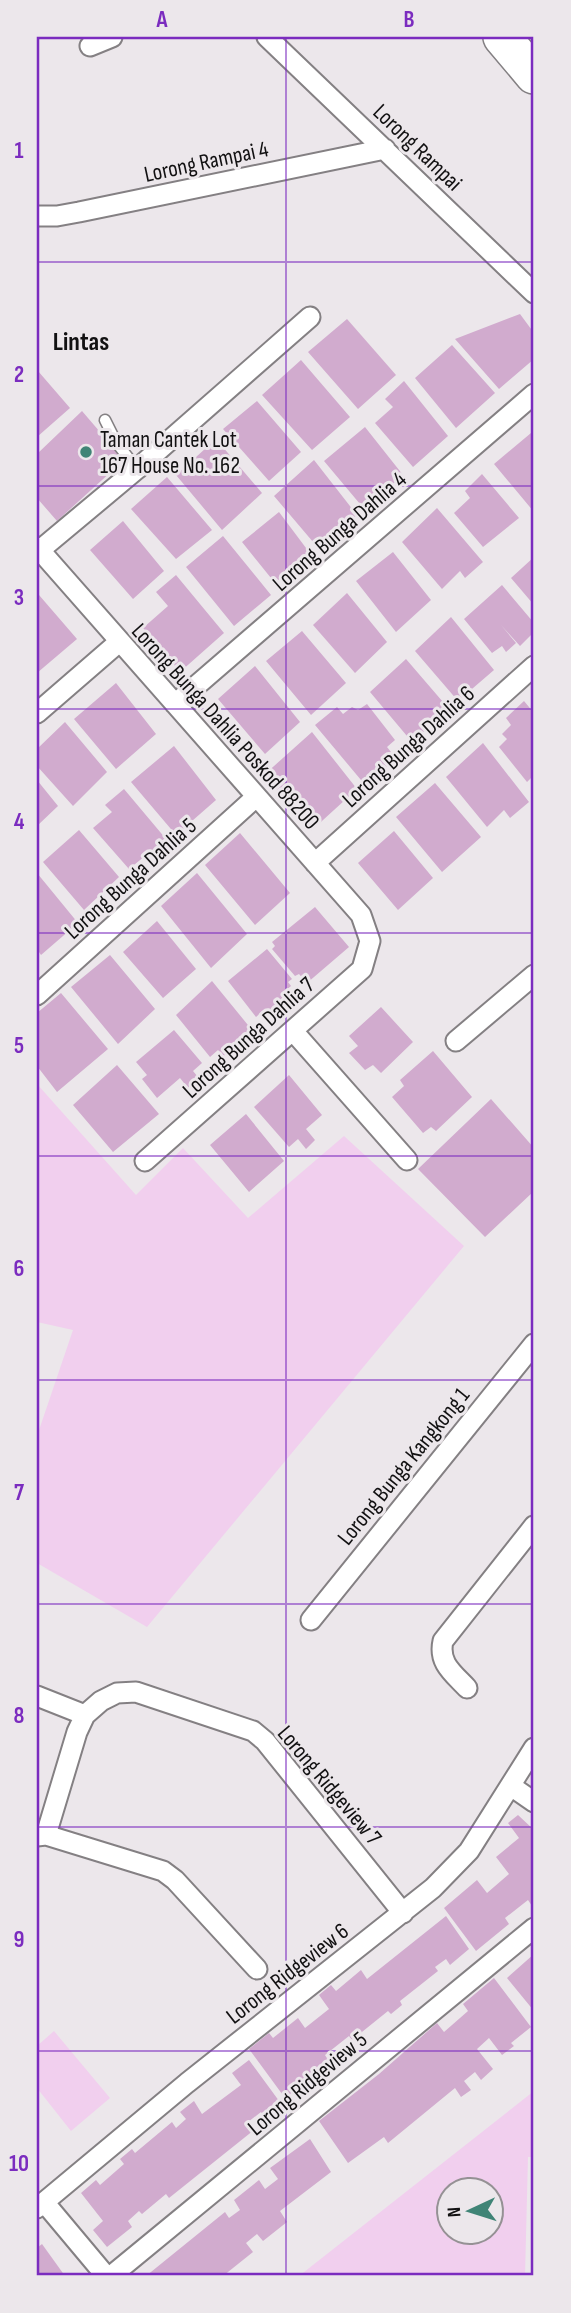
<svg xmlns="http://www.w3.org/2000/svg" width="571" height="2313" viewBox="0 0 571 2313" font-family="'Sofia Sans Condensed',sans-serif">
	<rect width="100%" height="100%" fill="#ece7eb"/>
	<path fill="#f1cfee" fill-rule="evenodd" d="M37 1084 136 1195 183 1148 248 1218 344 1136 464 1246 147 1627 37 1563V1436L73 1330 37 1322Z
		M54 2031 110 2098 71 2131 37 2088V2046Z
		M534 2091V2157H528L525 2276H425L422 2273 416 2276H299ZM448 2190H490V2232H448Z"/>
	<path fill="#d1abce" d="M520 314 534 333V359L499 389 455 339Z
		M347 319 396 375 358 409 308 352Z
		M452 345 495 393 456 428 415 378Z
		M301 360 350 417 312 450 262 395Z
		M38 371 70 408 37 437V373Z
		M404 381 448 436 413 467 375 423 393 407 385 399Z
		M257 401 301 452 269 481 223 429Z
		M82 411 124 460 57 521 37 498V454Z
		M365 427 403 475 365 510 324 461Z
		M531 433 534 437V512L494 464Z
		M216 439 262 493 222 530 176 475Z
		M314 460 357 515 319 549 274 496Z
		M482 474 519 518 483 547 454 513 470 498 465 491Z
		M167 477 212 530 176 559 131 509Z
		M437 508 483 562 465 578 460 571 442 589 402 542Z
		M279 512 309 552 275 583 242 542Z
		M123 521 164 571 133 599 90 550Z
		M223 536 271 595 234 626 186 567Z
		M393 552 431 600 396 632 356 581Z
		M534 557V605L511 578Z
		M176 575 224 633 180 672 143 628 168 606 156 592Z
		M502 585 534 623V632L520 646 501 625 516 643 506 652 502 646 492 653 464 619Z
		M347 593 387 642 355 673 313 625Z
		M39 595 77 639 37 673V597Z
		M451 617 494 670 458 701 415 651Z
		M302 631 346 683 311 715 266 661Z
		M406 659 449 709 412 742 370 692Z
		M255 666 300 722 265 754 218 699Z
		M116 683 156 734 116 769 74 719Z
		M524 701 534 713V775L527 782 499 747 507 739 502 734 511 725 506 718Z
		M367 704 395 740 387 747 391 752 382 760 387 767 366 786 315 725 337 707 343 714 352 707 358 710Z
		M65 722 107 772 73 806 37 766V749Z
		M312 732 357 789 311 831 264 775Z
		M483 743 529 802 510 818 504 810 487 827 446 777Z
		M174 746 216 800 176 835 131 782Z
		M37 780 58 806 37 826Z
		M435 783 481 837 442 872 396 817Z
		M124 789 166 839 129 869 93 828 112 812 105 805Z
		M79 830 119 877 84 910 43 862Z
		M394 831 433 878 398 910 358 863Z
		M240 833 290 893 255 925 205 865Z
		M37 873 78 923 41 955 37 949Z
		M197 873 247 934 211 968 161 906Z
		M315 907 349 947 307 983 299 974 295 976 272 949 275 946 272 942Z
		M157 921 196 969 163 998 123 952Z
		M267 949 292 979 288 982 291 986 285 991 290 997 269 1017 264 1010 256 1017 228 981Z
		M110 955 155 1009 118 1044 71 987Z
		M212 981 252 1030 224 1056 218 1050 210 1057 176 1015Z
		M61 993 108 1049 57 1092 37 1066V1013Z
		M381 1007 413 1042 381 1073 373 1065 365 1070 349 1053 358 1046 349 1036Z
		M174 1030 202 1063 193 1071 198 1077 188 1088 180 1078 157 1098 142 1079 147 1075 136 1062Z
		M433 1051 472 1097 436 1131 431 1127 423 1133 392 1097 404 1086 400 1080Z
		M117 1065 159 1114 113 1152 73 1105Z
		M289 1075 322 1115 306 1129 315 1140 306 1149 298 1139 289 1147 254 1107Z
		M491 1099 534 1148V1191L485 1237 418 1169Z
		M246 1114 284 1161 249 1192 210 1145Z
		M518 1815 534 1830V1904L532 1906 528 1900 505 1918 509 1924 476 1951 444 1908 477 1880 487 1893 509 1874 496 1857 519 1838 508 1823Z
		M446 1916 469 1949 450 1965 446 1959 435 1967 438 1971 400 2001 402 2005 391 2014 388 2011 352 2040 349 2036 325 2055 330 2063 285 2098 249 2049 269 2033 273 2038 298 2018 305 2028 329 2009 319 1995 331 1985 336 1991 361 1970 367 1979Z
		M534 1954V2011L507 1978Z
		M494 1978 531 2027 511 2043 514 2046 502 2055 489 2038 477 2049 493 2069 481 2080 475 2072 464 2081 471 2090 461 2097 455 2088 388 2143 384 2137 348 2163 319 2121 379 2074 437 2023 444 2032 468 2011 463 2004Z
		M249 2060 282 2105 265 2118 261 2112 248 2122 254 2130 169 2198 166 2194 142 2214 139 2211 128 2221 132 2227 107 2247 93 2230 103 2221 81 2193 96 2180 100 2185 124 2164 120 2159 132 2149 135 2153 172 2122 176 2128 186 2119 180 2112 194 2101 202 2114 241 2085 232 2073Z
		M310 2139 331 2172 280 2211 287 2222 263 2241 257 2234 246 2243 253 2252 223 2276H146L225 2212 229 2218 240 2210 234 2200 259 2180 265 2189 278 2179 270 2168Z
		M42 2244 65 2276H37V2248Z"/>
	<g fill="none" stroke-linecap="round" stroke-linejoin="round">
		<defs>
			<path id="lane" d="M105 420 116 442 137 469"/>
			<path id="street" d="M267 37 534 293
				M90 46 112 37
				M37 216H57L79 212 385 149
				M37 547 361 915 370 941 362 969 145 1161
				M40 550 137 469 310 317
				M175 704 534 394
				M37 713 119 642
				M315 863 534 666
				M37 995 256 797
				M293 1031 407 1160
				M456 1041 534 975
				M311 1620 534 1344
				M467 1688C453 1673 438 1663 443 1641L534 1526
				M37 1696 85 1715
				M511 1786 534 1802
				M46 1835 77 1732 85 1715 101 1701 117 1693 136 1692 253 1731 265 1741 403 1913
				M37 1836 46 1835 163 1871 175 1880 257 1969
				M44 2202 106 2276
				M37 2208 187 2083 433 1888 469 1851 534 1748
				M111 2276 534 1928"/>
			<path id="highway" d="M502 37 534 75"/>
		</defs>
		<use href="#lane" stroke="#848083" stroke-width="13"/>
		<use href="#street" stroke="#848083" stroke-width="23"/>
		<use href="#highway" stroke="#848083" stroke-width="40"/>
		<use href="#lane" stroke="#fff" stroke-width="10"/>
		<use href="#street" stroke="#fff" stroke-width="19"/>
		<use href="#highway" stroke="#fff" stroke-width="37"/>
	</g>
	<path fill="none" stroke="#7b2cbf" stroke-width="2" stroke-opacity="0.55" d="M286 37V2276M37 262H534M37 486H534M37 709H534M37 933H534M37 1156H534M37 1380H534M37 1604H534M37 1827H534M37 2051H534"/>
	<circle fill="#408476" stroke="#ece7eb" stroke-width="2.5" cx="86" cy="452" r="7"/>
	<g text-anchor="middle" stroke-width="6" stroke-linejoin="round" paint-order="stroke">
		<g font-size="23" fill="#121112" stroke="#ece7eb">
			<text transform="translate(418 147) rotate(44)" y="8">Lorong Rampai</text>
			<text transform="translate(206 161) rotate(-12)" y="8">Lorong Rampai 4</text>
			<text transform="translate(339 531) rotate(-41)" y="8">Lorong Bunga Dahlia 4</text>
			<text transform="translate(226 726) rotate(48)" y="8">Lorong Bunga Dahlia Poskod 88200</text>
			<text transform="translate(408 746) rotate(-42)" y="8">Lorong Bunga Dahlia 6</text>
			<text transform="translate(130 878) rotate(-42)" y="8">Lorong Bunga Dahlia 5</text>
			<text transform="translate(248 1037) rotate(-42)" y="8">Lorong Bunga Dahlia 7</text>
			<text transform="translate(403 1466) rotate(-51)" y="8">Lorong Bunga Kangkong 1</text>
			<text transform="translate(330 1785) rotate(50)" y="8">Lorong Ridgeview 7</text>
			<text transform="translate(287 1973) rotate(-38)" y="8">Lorong Ridgeview 6</text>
			<text transform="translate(307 2083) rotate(-40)" y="8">Lorong Ridgeview 5</text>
		</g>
		<g font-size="23" fill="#121112" stroke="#ece7eb" text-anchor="start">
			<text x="100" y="447">Taman Cantek Lot<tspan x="100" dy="26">167 House No. 162</tspan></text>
		</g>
		<g font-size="26" font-weight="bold" fill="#121112" stroke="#ece7eb">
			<text x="81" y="350">Lintas</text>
		</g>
	</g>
	<rect width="571" height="2313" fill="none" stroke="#ece7eb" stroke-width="77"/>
	<g transform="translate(470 2211) rotate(266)"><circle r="33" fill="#ece7eb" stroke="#959194" stroke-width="2"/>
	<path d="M0-5L12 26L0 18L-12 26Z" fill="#408476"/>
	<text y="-10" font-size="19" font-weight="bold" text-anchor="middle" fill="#121112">N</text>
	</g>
	<rect x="38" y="38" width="494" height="2236" fill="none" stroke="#7b2cbf" stroke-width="2.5"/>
	<g font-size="23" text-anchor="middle" font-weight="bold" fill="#7b2cbf">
		<text x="162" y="27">A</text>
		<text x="409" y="27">B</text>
		<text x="19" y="158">1</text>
		<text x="19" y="382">2</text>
		<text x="19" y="605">3</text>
		<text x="19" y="829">4</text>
		<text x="19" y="1053">5</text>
		<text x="19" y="1276">6</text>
		<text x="19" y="1500">7</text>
		<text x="19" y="1723">8</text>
		<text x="19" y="1947">9</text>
		<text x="19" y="2171">10</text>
	</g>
</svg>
